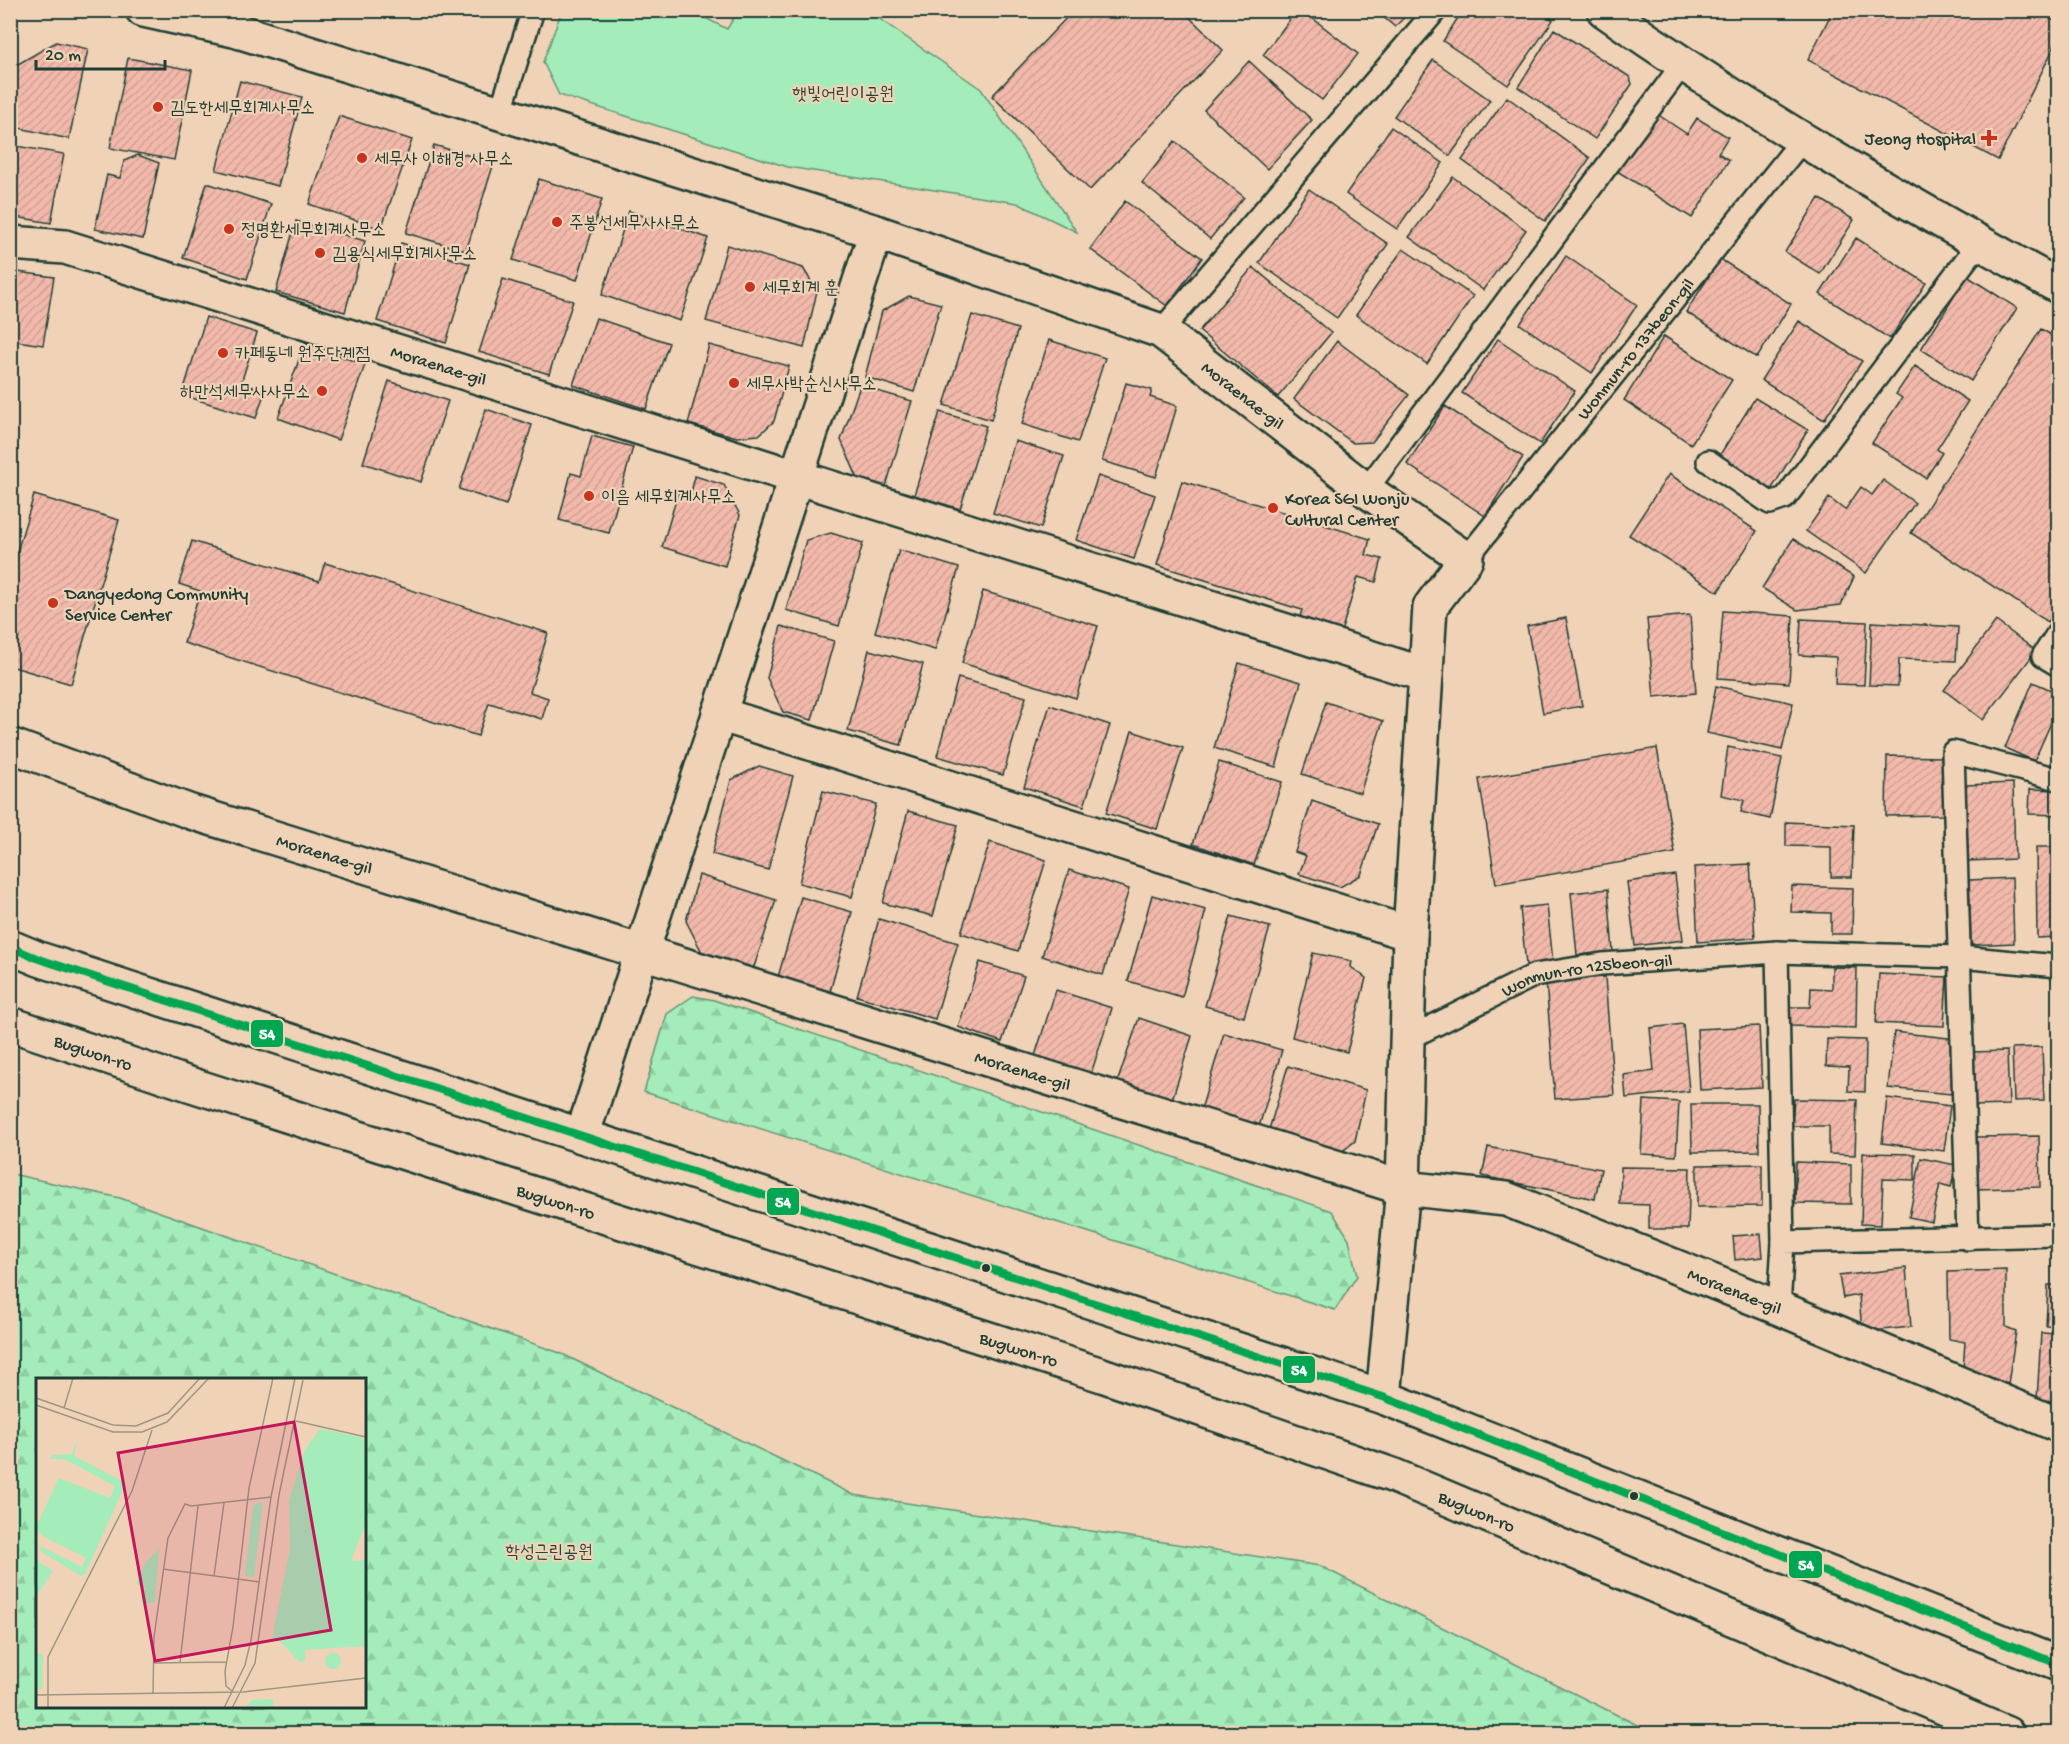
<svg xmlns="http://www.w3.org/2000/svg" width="2069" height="1744" viewBox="0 0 2069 1744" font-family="'Gochi Hand','Poor Story',sans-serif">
	<defs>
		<pattern id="forest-firs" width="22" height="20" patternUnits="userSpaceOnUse" patternTransform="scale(1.5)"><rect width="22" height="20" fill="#a4ecba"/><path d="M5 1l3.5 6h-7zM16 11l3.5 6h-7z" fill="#8dcba0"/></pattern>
		<pattern id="building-hatch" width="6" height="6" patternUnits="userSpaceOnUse" patternTransform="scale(1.5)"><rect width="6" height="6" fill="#f2b9ab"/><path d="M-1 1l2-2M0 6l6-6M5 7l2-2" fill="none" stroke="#cfa094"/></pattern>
	</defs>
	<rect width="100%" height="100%" fill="#f0d3b7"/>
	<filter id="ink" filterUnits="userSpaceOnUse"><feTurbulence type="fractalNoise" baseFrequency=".0167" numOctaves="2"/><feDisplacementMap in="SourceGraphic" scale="12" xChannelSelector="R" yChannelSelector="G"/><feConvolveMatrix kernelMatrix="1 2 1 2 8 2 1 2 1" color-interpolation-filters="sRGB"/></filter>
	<g filter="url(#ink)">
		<path fill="#a4ecba" stroke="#629477" stroke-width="1.5" d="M562 10 692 11 727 29 738 11H868L981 89 1077 232 1017 203 788 167 559 95 543 62Z"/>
		<path fill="url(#forest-firs)" stroke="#629477" stroke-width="1.5" fill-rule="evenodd" d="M693 996 714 1000 1332 1211 1349 1239 1357 1276 1335 1310 644 1092 667 1014Z
			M12 1174 120 1198 560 1353 854 1495 1320 1566 1653 1733H11ZM38 1380H364V1706H38Z"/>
		<path fill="url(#building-hatch)" stroke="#1f3d34" stroke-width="1.5" d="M1074 10H1182L1223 50 1090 190 992 96Z
			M1297 10H1302L1358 54 1322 100 1263 55Z
			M1375 10H1411L1395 27Z
			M1463 10H1540L1553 20 1508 85 1443 41Z
			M1833 10H2036L2058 23V39L1998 160 1808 60Z
			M1554 29 1630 77 1632 84 1595 139 1518 87Z
			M56 42 88 49 69 139 10 126V99L18 64Z
			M128 58 192 70 174 160 110 148Z
			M1433 60 1490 100 1450 156 1394 116Z
			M1249 61 1312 120 1267 169 1204 110Z
			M240 81 302 97 278 186 216 170Z
			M1507 97 1590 158 1545 221 1462 160Z
			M1654 112 1687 134 1697 118 1728 137 1718 153 1729 160 1692 218 1617 171Z
			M339 116 412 140 381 229 309 204Z
			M1391 127 1443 163 1397 229 1346 194Z
			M1175 141 1244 197 1210 239 1142 183Z
			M10 145 64 154 51 223 10 216Z
			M434 145 494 163 466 251 406 233Z
			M138 155 159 163 143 239 95 229 107 175 120 178 124 161Z
			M1453 177 1526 230 1483 290 1409 237Z
			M539 179 602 199 577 280 513 260Z
			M207 183 271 204 247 279 183 258Z
			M1309 189 1388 244 1337 318 1259 263Z
			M1819 198 1854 220 1820 274 1785 252Z
			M1125 201 1202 258 1167 306 1090 249Z
			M629 211 708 238 680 321 602 295Z
			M296 221 365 241 345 312 276 292Z
			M1856 238 1926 283 1890 339 1820 294Z
			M401 243 470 264 446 343 377 321Z
			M727 245 803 268 817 291 804 348 706 321Z
			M1403 249 1473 296 1427 364 1356 315Z
			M1566 256 1637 305 1592 373 1520 324Z
			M1720 259 1791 304 1757 358 1686 312Z
			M1253 267 1331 333 1278 397 1199 331Z
			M18 272 54 277 43 345 10 340V274Z
			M1967 276 2017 308 1971 381 1921 349Z
			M503 279 573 301 549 374 479 352Z
			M909 296 941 304 914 392 865 377 882 311Z
			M972 315 1018 329 991 420 944 405Z
			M206 317 257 333 241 383 265 391 256 418 182 395Z
			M596 318 669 343 646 409 573 385Z
			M1799 321 1862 361 1824 420 1761 380Z
			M2041 329 2058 339V607L2048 622 1911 533Z
			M1664 336 1732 380 1691 444 1624 400Z
			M1498 339 1575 391 1540 444 1462 393Z
			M1049 340 1105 358 1078 442 1022 424Z
			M1337 341 1409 395 1372 442 1353 443 1294 399Z
			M305 343 365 365 338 440 278 418Z
			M709 345 789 366 774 421 759 435 737 437 688 424Z
			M1915 366 1968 401 1937 449 1942 453 1926 478 1872 443 1902 398 1896 394Z
			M389 381 448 401 421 482 363 463Z
			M1126 383 1152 390 1150 397 1177 406 1156 477 1102 461Z
			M860 386 912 401 886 486 858 479 841 440Z
			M1755 398 1808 430 1771 490 1718 458Z
			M1445 406 1523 457 1485 516 1407 464Z
			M486 409 532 425 506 505 459 489Z
			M940 412 986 426 960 509 914 495Z
			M592 436 633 447 609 533 559 520 571 473 581 476Z
			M1015 441 1064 456 1041 528 993 513Z
			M1669 474 1757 531 1718 592 1629 535Z
			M695 476 724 485 740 515 725 566 662 547 678 493 690 497Z
			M1098 476 1155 495 1134 559 1076 540Z
			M1883 480 1915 503 1866 573 1806 531 1829 498 1845 510 1861 487 1872 495Z
			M1182 481 1370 539 1366 555 1382 559 1376 582 1358 577 1341 632 1299 620 1302 610 1157 565Z
			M34 495 119 520 71 684 10 666 19 635 10 632V575Z
			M831 533 863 543 839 626 786 610 806 540Z
			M1793 539 1854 577 1841 605 1797 610 1762 588Z
			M192 541 319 581 325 563 548 633 530 692 548 698 542 719 489 703 478 736 184 643 200 591 179 584Z
			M899 550 959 568 935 650 875 632Z
			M983 591 1098 626 1076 698 962 663Z
			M1723 611 1793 616 1789 683 1718 678Z
			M1690 615 1696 693 1654 697 1647 619Z
			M1566 618 1582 706 1543 713 1527 626Z
			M1801 619 1867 622 1864 685 1835 684 1836 657 1799 655Z
			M1996 621 2036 651 1983 720 1944 690Z
			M1872 622 1958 627 1956 661 1899 659 1898 686 1869 685Z
			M781 626 834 641 812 720 783 712 767 678Z
			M869 650 923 664 901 745 848 731Z
			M1239 663 1301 682 1276 767 1214 748Z
			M958 678 1026 697 1003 775 937 756Z
			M2033 682 2058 693V707L2034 761 2005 748Z
			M1716 686 1793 703 1782 750 1707 733Z
			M1326 702 1383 721 1360 793 1302 774Z
			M1050 705 1110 725 1084 806 1024 787Z
			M1132 731 1183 748 1157 829 1106 813Z
			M1728 747 1782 758 1770 819 1741 812 1744 800 1721 795Z
			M1657 748 1675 853 1496 884 1479 779Z
			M1887 756 1944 757V815L1886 816Z
			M1219 762 1282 782 1254 865 1193 844Z
			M759 766 793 776 768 870 712 854 731 780Z
			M2013 783 2015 859 1968 861 1965 785Z
			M2030 789 2058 790V815L2029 814Z
			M823 791 876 804 852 897 799 883Z
			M1312 801 1378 824 1361 875 1340 887 1299 874 1306 856 1295 852Z
			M908 811 958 825 933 916 883 903Z
			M1786 822 1854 825 1852 877H1831V847L1786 846Z
			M990 842 1046 860 1018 951 961 933Z
			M2036 847H2058V937L2037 938Z
			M1750 864 1755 938 1698 942 1694 867Z
			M1069 870 1129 889 1103 975 1042 956Z
			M699 875 776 900 750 979 709 966 686 921Z
			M1675 875 1683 940 1635 946 1627 882Z
			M2012 878 2014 943 1971 945 1969 880Z
			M1792 886 1853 888 1852 934H1831V913L1791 912Z
			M1608 889 1613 952 1577 955 1571 893Z
			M1152 895 1206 910 1182 997 1128 981Z
			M801 897 852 912 828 999 776 984Z
			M1547 905 1553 962 1526 965 1520 908Z
			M1231 916 1270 927 1244 1017 1205 1006Z
			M879 919 958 943 935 1019 857 996Z
			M1313 953 1352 961 1351 967 1366 978 1347 1052 1292 1037Z
			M980 962 1024 976 1002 1042 958 1027Z
			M1832 967 1857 968 1856 1028 1790 1026V1007H1810L1811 988 1832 989Z
			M1879 974 1947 977 1944 1026 1876 1023Z
			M1605 977 1614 1095 1555 1099 1546 981Z
			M1056 990 1112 1008 1089 1080 1033 1062Z
			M1139 1018 1192 1036 1171 1103 1116 1086Z
			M1683 1024 1689 1091 1626 1098 1624 1075 1654 1071 1650 1028Z
			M1759 1026 1762 1087 1700 1090 1697 1029Z
			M1894 1032 1957 1039 1951 1094 1888 1088Z
			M1224 1033 1282 1050 1258 1130 1200 1113Z
			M1827 1039 1866 1040 1865 1092 1848 1091 1849 1067 1826 1066Z
			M2042 1047 2044 1100 2014 1101 2012 1048Z
			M2007 1051 2009 1105 1973 1106 1971 1052Z
			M1288 1066 1366 1090 1355 1141 1339 1154 1268 1133Z
			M1887 1098 1950 1106 1944 1151 1882 1143Z
			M1794 1099 1857 1100 1855 1155 1829 1154V1126H1792Z
			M1644 1100 1679 1102 1676 1156 1641 1154Z
			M1691 1104H1758L1759 1151 1692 1152Z
			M2039 1136 2040 1187 1977 1189 1976 1137Z
			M1488 1147 1601 1169 1595 1199 1482 1176Z
			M1863 1153 1915 1154V1180L1883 1179 1881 1225 1861 1224Z
			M1921 1158 1956 1165 1951 1187 1940 1184 1932 1222 1909 1217Z
			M1796 1162 1851 1164V1204L1795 1203Z
			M1762 1164V1206L1697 1207V1165Z
			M1621 1167 1690 1168 1688 1229H1649V1205L1620 1204Z
			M1761 1234 1763 1257 1735 1260 1733 1236Z
			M1906 1268 1911 1327 1862 1332 1859 1295 1843 1298 1839 1276Z
			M2006 1270V1327L2016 1331 2008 1384 1963 1370 1965 1342 1949 1339 1948 1272Z
			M2048 1285H2058V1327L2046 1326Z
			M2041 1333 2058 1334V1401L2037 1400Z"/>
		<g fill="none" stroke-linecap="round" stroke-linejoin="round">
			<defs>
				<g id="lane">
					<path d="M500 113 533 10"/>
					<path d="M1161 331 1436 10"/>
					<path d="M1708 461 1770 503 1785 498 1979 243"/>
					<path d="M1366 490 1682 65"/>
					<path id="s1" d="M1466 559 1803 139"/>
					<path d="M2058 633 2043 656 2058 665"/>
					<path d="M1777 952 1783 1242"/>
					<path id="s2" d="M1407 1039 1535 975 1602 964 1777 952 1960 957 2058 966"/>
					<path d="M1968 1239 1953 752 2058 779"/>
					<path d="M1779 1308 1783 1242 2058 1235"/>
				</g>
				<g id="street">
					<path id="s3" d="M143 10 238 31 500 113 876 232 1161 331 1366 490 1466 559 1430 607 1410 934 1403 1188 1383 1397"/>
					<path id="s4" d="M10 243 65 247 1426 675"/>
					<path d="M719 714 1410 934"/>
					<path id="s5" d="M10 745 191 812 1403 1188 1506 1199 1779 1308 2058 1425"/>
					<path d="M582 1136 876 232"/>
				</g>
				<g id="secondary">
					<path d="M1604 10C1749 112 1903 201 2058 286"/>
					<path d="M10 947 39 959 1383 1397 2058 1664"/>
					<path id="s6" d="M10 1024 189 1084 1102 1375 1392 1475 2007 1734"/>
				</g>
			</defs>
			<use href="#lane" stroke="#1f3d34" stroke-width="26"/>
			<use href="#street" stroke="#1f3d34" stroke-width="38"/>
			<use href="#secondary" stroke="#1f3d34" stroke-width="38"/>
			<use href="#lane" stroke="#f0d3b7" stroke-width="21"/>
			<use href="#street" stroke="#f0d3b7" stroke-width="33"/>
			<use href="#secondary" stroke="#f0d3b7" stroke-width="33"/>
			<defs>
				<path id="bus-1" d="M10 947 39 959 1383 1397 2058 1664"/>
			</defs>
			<use href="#bus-1" stroke="#f0d3b7" stroke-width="12"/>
			<use href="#bus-1" stroke="#00a651" stroke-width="8"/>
		</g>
	</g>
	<g fill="#c8321e" stroke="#f0d3b7" stroke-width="2">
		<circle cx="158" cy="107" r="6"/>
		<path d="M1986 129h6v6h6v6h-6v6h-6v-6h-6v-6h6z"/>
		<circle cx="362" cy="158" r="6"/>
		<circle cx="557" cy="222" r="6"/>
		<circle cx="229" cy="229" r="6"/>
		<circle cx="320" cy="253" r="6"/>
		<circle cx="750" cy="287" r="6"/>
		<circle cx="223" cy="353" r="6"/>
		<circle cx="734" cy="383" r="6"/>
		<circle cx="322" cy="391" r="6"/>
		<circle cx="589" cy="496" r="6"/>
		<circle cx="1273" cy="508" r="6"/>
		<circle cx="53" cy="603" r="6"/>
	</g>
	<g fill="#1f3d34" stroke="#f0d3b7" stroke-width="2">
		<circle cx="986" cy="1268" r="5"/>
		<circle cx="1634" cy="1496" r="5"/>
	</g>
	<g text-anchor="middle" stroke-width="4.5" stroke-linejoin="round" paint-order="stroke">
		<g font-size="18" fill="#26463b" stroke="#f0d3b7">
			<text x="843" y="99">햇빛어린이공원</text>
			<text x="549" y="1557">학성근린공원</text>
		</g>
		<g font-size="18" fill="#1f3d34" stroke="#f0d3b7" text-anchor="start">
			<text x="170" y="113">김도한세무회계사무소</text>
			<text x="1976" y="144" text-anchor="end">Jeong Hospital</text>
			<text x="374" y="164">세무사 이해경 사무소</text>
			<text x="569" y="228">주봉선세무사사무소</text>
			<text x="241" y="235">정명환세무회계사무소</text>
			<text x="332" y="259">김용식세무회계사무소</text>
			<text x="762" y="293">세무회계 훈</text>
			<text x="235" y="359">카페동네 원주단계점</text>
			<text x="746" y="389">세무사박순신사무소</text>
			<text x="310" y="397" text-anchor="end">하만석세무사사무소</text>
			<text x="601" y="502">이음 세무회계사무소</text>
			<text x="1285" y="504">Korea SGI Wonju<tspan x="1285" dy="21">Cultural Center</tspan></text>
			<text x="65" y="599">Dangyedong Community<tspan x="65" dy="21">Service Center</tspan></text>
		</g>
		<g font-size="18" fill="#1f3d34" stroke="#f0d3b7">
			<text dy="6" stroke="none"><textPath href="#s1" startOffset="270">Wonmun-ro 137beon-gil</textPath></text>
			<text dy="6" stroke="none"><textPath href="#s4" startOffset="447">Moraenae-gil</textPath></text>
			<text dy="6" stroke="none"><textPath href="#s3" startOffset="1172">Moraenae-gil</textPath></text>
			<text dy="6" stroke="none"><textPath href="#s5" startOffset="333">Moraenae-gil</textPath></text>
			<text dy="6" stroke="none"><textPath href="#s2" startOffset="194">Wonmun-ro 125beon-gil</textPath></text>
			<text dy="6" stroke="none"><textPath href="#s6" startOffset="88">Bugwon-ro</textPath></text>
			<text dy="6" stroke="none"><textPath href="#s5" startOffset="1064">Moraenae-gil</textPath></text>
			<text dy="6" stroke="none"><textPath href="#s6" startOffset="574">Bugwon-ro</textPath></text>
			<text dy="6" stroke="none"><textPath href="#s5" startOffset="1812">Moraenae-gil</textPath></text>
			<text dy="6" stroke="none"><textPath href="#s6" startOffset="1060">Bugwon-ro</textPath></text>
			<text dy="6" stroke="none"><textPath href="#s6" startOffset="1546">Bugwon-ro</textPath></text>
		</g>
	</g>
	<g transform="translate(36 1378)">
		<rect width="330" height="330" fill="#f0d3b7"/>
		<path d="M23 100 74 120 50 180 5 157 0 149ZM123 171 119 225H104L109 210 100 206 111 183ZM0 182 17 193 0 219ZM0 275 7 277 6 311H0ZM289 283a8 8 0 1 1 16 0a8 8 0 1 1-16 0Z" fill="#a4ecba"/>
		<path d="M284 51 325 59 330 66V145L315 183 330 182V268L269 272V283L263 284 246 265 237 261 238 250 254 171 253 123 268 73ZM42 60 38 78 90 105 49 196 45 198 7 175 2 167 46 189 79 108 28 81H14L16 77 36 76ZM223 124 227 125 218 199 209 198 217 128ZM237 321V328H210L216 322Z" fill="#a4ecba"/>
		<path fill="none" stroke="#9c9783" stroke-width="1.5" d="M0 20 77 47 100 48 132 35 164 0M0 27 77 54H106L131 44 173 0M28 30 37 0M260 43 330 59M127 191 223 204M178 198 188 125M144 284 162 128M117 285 191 284M197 314 190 308 189 293 197 249 213 110 237 0M117 315 118 259 132 160 149 126 155 128 235 119M0 317 207 314 330 300M12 330V279L96 113 116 52M188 330 209 287 215 262 235 119 259 0M196 330 219 285 243 117 267 2"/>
		<path fill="#c2185b" fill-opacity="0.15" stroke="#c2185b" stroke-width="3" d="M258 44 295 252 119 283 82 75Z"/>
		<rect width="330" height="330" fill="none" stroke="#1f3d34" stroke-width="3"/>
	</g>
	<g stroke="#f0d3b7" stroke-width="2">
		<rect x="250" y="1019" width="34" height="29" rx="6" fill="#00a651"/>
		<rect x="766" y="1187" width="34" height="29" rx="6" fill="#00a651"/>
		<rect x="1282" y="1355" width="34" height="29" rx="6" fill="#00a651"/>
		<rect x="1788" y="1550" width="35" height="29" rx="6" fill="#00a651"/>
	</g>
	<g font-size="16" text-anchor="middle" font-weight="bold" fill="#fff">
		<text x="267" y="1039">54</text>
		<text x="783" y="1207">54</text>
		<text x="1299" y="1375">54</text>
		<text x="1806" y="1570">54</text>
	</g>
	<rect width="2069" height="1744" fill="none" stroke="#f0d3b7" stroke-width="36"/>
	<rect x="18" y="18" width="2033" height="1708" fill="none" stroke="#1f3d34" stroke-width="2" filter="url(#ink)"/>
	<path d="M36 60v9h129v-9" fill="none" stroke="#1f3d34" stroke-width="3"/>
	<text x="45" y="60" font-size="18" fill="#1f3d34" stroke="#f0d3b7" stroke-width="4.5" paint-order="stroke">20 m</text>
</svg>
